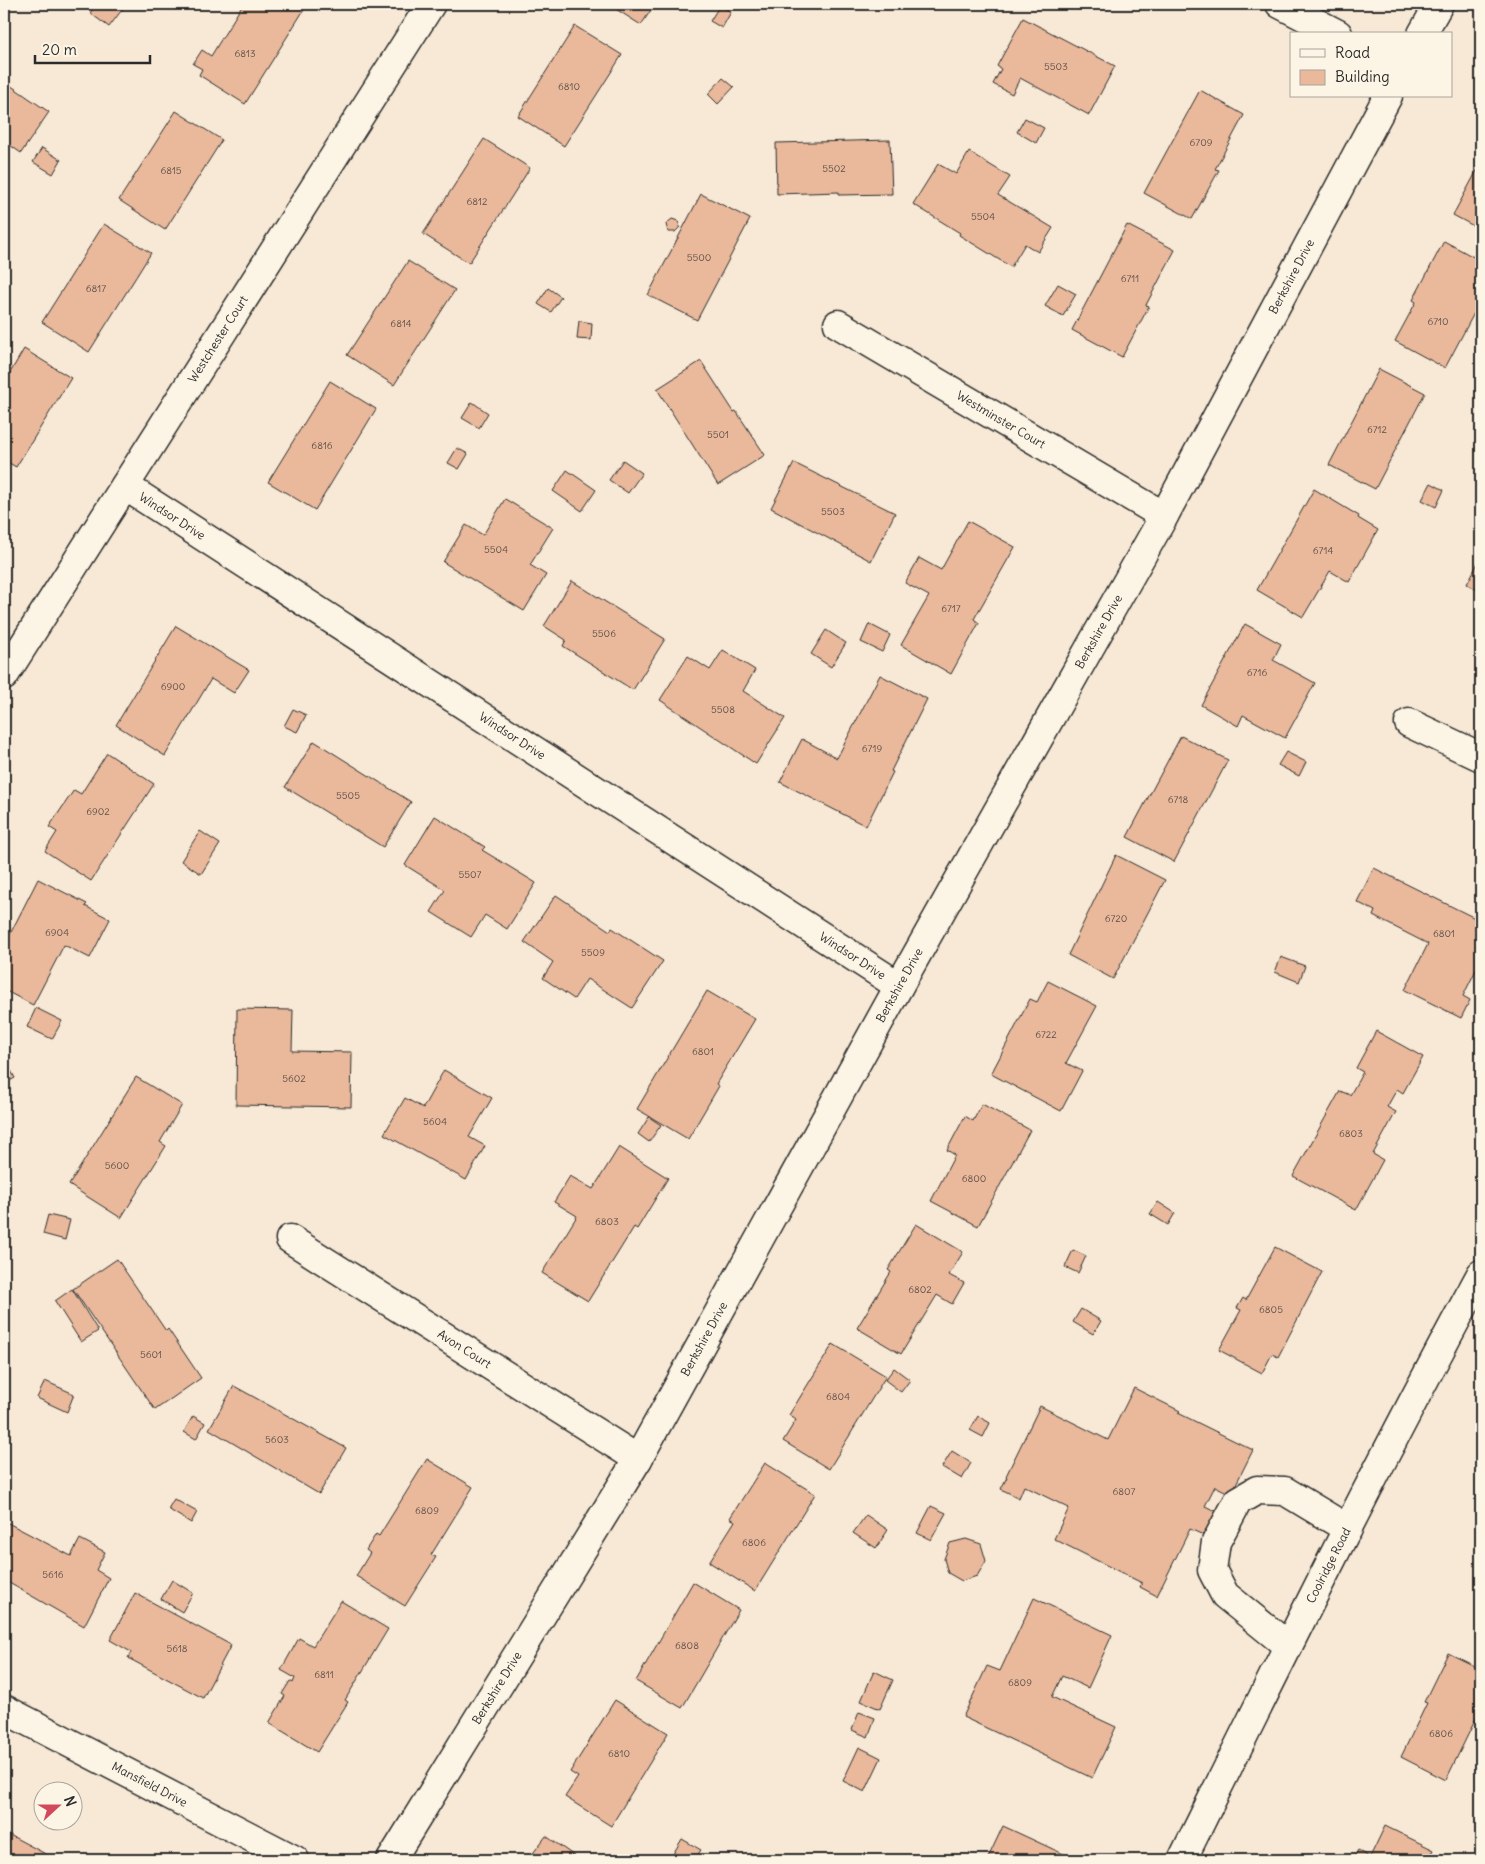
<svg xmlns="http://www.w3.org/2000/svg" width="1485" height="1864" viewBox="0 0 1485 1864" font-family="Delius,sans-serif">
	<rect width="100%" height="100%" fill="#f8e9d6"/>
	<filter id="ink" filterUnits="userSpaceOnUse"><feTurbulence type="fractalNoise" baseFrequency=".02" numOctaves="2"/><feDisplacementMap in="SourceGraphic" scale="10" xChannelSelector="R" yChannelSelector="G"/><feConvolveMatrix kernelMatrix="1 2 1 2 8 2 1 2 1" color-interpolation-filters="sRGB"/></filter>
	<g filter="url(#ink)">
		<path fill="#eab99b" stroke="#2b2b2b" d="M97 4H120L124 7 109 27 90 13Z
			M243 4 307 5 245 104 199 75 202 69 193 64 202 50 211 56Z
			M608 4H655L641 25Z
			M720 5 731 12 722 28 710 21Z
			M1023 18 1115 66 1089 115 1020 78 1012 94 993 84 1001 69 997 66Z
			M575 26 622 55 564 146 518 116Z
			M723 78 734 87 718 104 708 94Z
			M4 81 49 112 21 153 4 141Z
			M1200 90 1244 115 1215 169 1219 170 1192 219 1144 193Z
			M176 111 222 140 165 230 119 200Z
			M1025 118 1044 128 1036 143 1017 132Z
			M484 139 530 168 469 263 423 234Z
			M890 140 892 194 839 195V192L777 194 776 143Z
			M42 148 61 160 53 174 33 162Z
			M969 152 1010 177 998 195 1053 228 1038 252 1025 244 1011 267 959 235 960 233 913 204 938 164 956 174Z
			M1481 163V230L1453 215Z
			M701 194 750 219 697 320 648 295Z
			M672 219 678 221 680 227 675 232H668L666 224Z
			M104 224 151 253 89 352 42 322Z
			M1127 225 1175 250 1146 305 1149 306 1122 357 1072 330Z
			M1444 241 1481 261V300L1445 368 1395 341 1416 302 1413 300Z
			M408 261 455 290 394 385 347 355Z
			M1058 284 1076 294 1063 316 1045 306Z
			M548 288 561 297 551 312 538 304Z
			M579 321 592 323 591 340 577 339Z
			M24 349 71 378 16 467 4 460V383Z
			M701 361 734 412 736 411 765 455 718 485 657 389Z
			M1379 369 1425 393 1375 489 1329 465Z
			M330 381 376 409 315 510 268 482Z
			M472 402 488 413 479 428 462 418Z
			M457 448 468 454 459 469 448 463Z
			M623 460 642 473 628 493 609 480Z
			M794 463 895 513 871 561 771 508Z
			M567 470 596 490 582 511 553 491Z
			M1431 483 1444 490 1436 507 1422 500Z
			M1314 489 1359 516 1358 518 1378 530 1349 582 1330 571 1303 617 1257 590Z
			M505 499 553 528 530 565 546 575 524 611 443 562 466 525 483 535Z
			M968 521 1015 547 974 619 979 623 951 674 901 645 929 596 905 583 919 558 941 570Z
			M1481 557V592L1467 584Z
			M572 581 665 639 633 690 563 646 566 640 544 626Z
			M869 624 890 635 882 652 861 642Z
			M1245 624 1281 644 1273 660 1315 683 1285 738 1243 715 1238 726 1201 705Z
			M176 626 249 670 234 693 211 679 165 756 116 725Z
			M826 630 846 643 831 667 811 654Z
			M723 650 755 670 743 691 785 718 756 764 660 700 688 656 710 670Z
			M880 675 927 699 891 771 893 772 866 826 780 782 802 739 837 758Z
			M293 709 306 715 297 732 284 726Z
			M1181 736 1228 760 1174 862 1127 837Z
			M314 741 411 802 383 847 285 787Z
			M1286 752 1306 762 1299 776 1278 765Z
			M107 753 154 784 91 881 45 851 57 832 49 827 74 790 81 794Z
			M435 816 485 847 482 850 536 883 507 929 485 915 471 937 431 912 445 890 405 865Z
			M200 831 220 844 201 874 181 861Z
			M1116 855 1165 880 1113 979 1068 955Z
			M1374 868 1481 921V973L1476 970 1463 996 1470 1000 1461 1018 1405 990 1428 944 1373 916 1375 911 1357 902Z
			M38 879 87 904 85 906 110 919 90 958 64 945 33 1005 4 990V946Z
			M556 895 610 931 612 928 663 961 632 1008 587 979 574 999 543 978 553 962 524 942Z
			M1281 957 1305 966 1299 982 1275 972Z
			M1048 981 1097 1006 1066 1063 1082 1071 1061 1111 991 1074 1030 999 1037 1002Z
			M707 991 755 1019 716 1084 719 1086 688 1139 637 1109Z
			M36 1008 62 1021 52 1039 27 1027Z
			M237 1009 293 1010 292 1051 352 1052 351 1107 236 1105Z
			M1376 1031 1423 1057 1403 1093 1397 1089 1387 1107 1396 1112 1373 1154 1383 1160 1356 1210 1293 1176 1340 1091 1350 1095 1363 1072 1356 1068Z
			M4 1058 15 1078 4 1084Z
			M444 1070 492 1098 469 1137 485 1146 466 1180 384 1134 405 1098 423 1108Z
			M136 1077 182 1105 160 1142 166 1146 121 1218 69 1185Z
			M982 1104 1030 1130 978 1226 931 1201 955 1155 947 1150 965 1116 973 1121Z
			M649 1117 661 1125 649 1142 638 1134Z
			M619 1147 668 1178 637 1229 634 1227 588 1301 542 1273 577 1216 554 1202 570 1176 593 1189Z
			M1158 1202 1175 1213 1168 1225 1150 1214Z
			M48 1215 70 1220 65 1240 43 1234Z
			M916 1224 963 1252 949 1275 964 1283 952 1304 937 1295 901 1354 857 1328 891 1272 888 1270Z
			M1275 1247 1322 1272 1278 1357 1272 1354 1262 1373 1219 1350 1241 1310 1237 1308 1243 1298 1246 1300Z
			M1073 1250 1086 1256 1078 1273 1065 1267Z
			M117 1259 166 1331 168 1329 201 1378 155 1410 73 1289Z
			M72 1289 98 1331 81 1342 55 1301Z
			M1081 1309 1101 1321 1093 1334 1073 1322Z
			M833 1344 886 1376 829 1469 783 1441 796 1420 789 1415Z
			M894 1368 910 1380 901 1392 885 1380Z
			M45 1381 74 1394 67 1412 37 1398Z
			M234 1386 346 1448 319 1494 209 1429Z
			M1134 1388 1180 1411 1178 1413 1253 1450 1231 1494 1215 1486 1205 1506 1222 1514 1210 1538 1190 1529 1157 1596 1140 1587 1142 1583 1054 1539 1069 1508 1024 1486 1019 1498 1001 1489 1007 1477 1006 1476 1040 1406 1108 1440Z
			M193 1416 205 1423 196 1439 184 1432Z
			M978 1416 990 1423 983 1437 970 1430Z
			M952 1451 971 1463 962 1479 942 1467Z
			M427 1459 473 1487 431 1555 436 1557 405 1606 356 1576 370 1553 366 1550 376 1534 379 1536Z
			M765 1463 815 1494 755 1591 709 1562 735 1521 730 1518Z
			M174 1499 197 1512 191 1523 168 1509Z
			M931 1506 946 1513 931 1540 917 1533Z
			M866 1515 888 1530 876 1548 853 1533Z
			M6 1522 71 1556 80 1539 105 1552 96 1570 109 1578 84 1626 4 1580V1526Z
			M966 1539 981 1544 986 1561 977 1576 962 1581 948 1573 944 1559 950 1543Z
			M172 1580 193 1593 182 1612 161 1599Z
			M693 1582 739 1610 682 1708 636 1681Z
			M135 1593 231 1645 203 1698 128 1658 131 1652 110 1640Z
			M1034 1598 1112 1635 1088 1688 1062 1676 1052 1697 1116 1727 1092 1778 963 1717 987 1666 1000 1671Z
			M341 1601 388 1629 345 1700 348 1702 317 1752 269 1723 285 1696 282 1694 290 1681 293 1683 295 1678 281 1670 299 1638 313 1646Z
			M1448 1653 1481 1669V1708L1446 1780 1401 1757 1427 1703 1424 1702Z
			M874 1671 893 1680 880 1709 861 1701Z
			M615 1700 668 1733 611 1826 565 1797 578 1777 570 1772Z
			M859 1712 875 1718 868 1737 852 1730Z
			M859 1747 881 1758 865 1792 843 1781Z
			M1003 1826 1070 1857 1069 1860H987Z
			M1385 1826 1434 1850 1428 1860H1353L1358 1851 1370 1857Z
			M4 1832 57 1860H4Z
			M546 1836 580 1860H528Z
			M682 1839 701 1850 694 1860 670 1859Z"/>
		<g fill="none" stroke-linecap="round" stroke-linejoin="round">
			<defs>
				<g id="minor">
					<path d="M1280 4 1338 34"/>
					<path d="M1422 34 1439 4"/>
					<path id="s1" d="M838 324 1164 516"/>
					<path id="s2" d="M125 486 899 986"/>
					<path id="s3" d="M4 676 431 4"/>
					<path d="M1409 723 1481 757"/>
					<path id="s4" d="M290 1239 638 1459"/>
					<path d="M1288 1646 1225 1595 1212 1570 1216 1542 1238 1501 1257 1490 1285 1491 1348 1529"/>
					<path id="s5" d="M4 1709 295 1860"/>
					<path id="s6" d="M391 1860 638 1459 899 986 1164 516 1388 96"/>
					<path id="s7" d="M1182 1860C1279 1664 1376 1467 1481 1274"/>
				</g>
			</defs>
			<use href="#minor" stroke="#2b2b2b" stroke-width="31"/>
			<use href="#minor" stroke="#fcf5e5" stroke-width="28"/>
		</g>
	</g>
	<g text-anchor="middle" stroke-width="5" stroke-linejoin="round" paint-order="stroke">
		<g font-size="10" fill="#5b4e47">
			<text x="245" y="57">6813</text>
			<text x="1056" y="70">5503</text>
			<text x="569" y="90">6810</text>
			<text x="1201" y="146">6709</text>
			<text x="834" y="172">5502</text>
			<text x="171" y="174">6815</text>
			<text x="477" y="205">6812</text>
			<text x="983" y="220">5504</text>
			<text x="699" y="261">5500</text>
			<text x="1130" y="282">6711</text>
			<text x="96" y="292">6817</text>
			<text x="1438" y="325">6710</text>
			<text x="401" y="327">6814</text>
			<text x="1377" y="433">6712</text>
			<text x="718" y="438">5501</text>
			<text x="322" y="449">6816</text>
			<text x="833" y="515">5503</text>
			<text x="496" y="553">5504</text>
			<text x="1323" y="554">6714</text>
			<text x="951" y="612">6717</text>
			<text x="604" y="637">5506</text>
			<text x="1257" y="676">6716</text>
			<text x="173" y="690">6900</text>
			<text x="723" y="713">5508</text>
			<text x="872" y="752">6719</text>
			<text x="348" y="799">5505</text>
			<text x="1178" y="803">6718</text>
			<text x="98" y="815">6902</text>
			<text x="470" y="878">5507</text>
			<text x="1116" y="922">6720</text>
			<text x="57" y="936">6904</text>
			<text x="1444" y="937">6801</text>
			<text x="593" y="956">5509</text>
			<text x="1046" y="1038">6722</text>
			<text x="703" y="1055">6801</text>
			<text x="294" y="1082">5602</text>
			<text x="435" y="1125">5604</text>
			<text x="1351" y="1137">6803</text>
			<text x="117" y="1169">5600</text>
			<text x="974" y="1182">6800</text>
			<text x="607" y="1225">6803</text>
			<text x="920" y="1293">6802</text>
			<text x="1271" y="1313">6805</text>
			<text x="151" y="1358">5601</text>
			<text x="838" y="1400">6804</text>
			<text x="277" y="1443">5603</text>
			<text x="1124" y="1495">6807</text>
			<text x="427" y="1514">6809</text>
			<text x="754" y="1546">6806</text>
			<text x="53" y="1578">5616</text>
			<text x="687" y="1649">6808</text>
			<text x="177" y="1652">5618</text>
			<text x="324" y="1678">6811</text>
			<text x="1020" y="1686">6809</text>
			<text x="1441" y="1737">6806</text>
			<text x="619" y="1757">6810</text>
		</g>
		<g font-size="12" fill="#2b2b2b" stroke="#fcf5e5">
			<text dy="4" stroke="none"><textPath href="#s6" startOffset="1822">Berkshire Drive</textPath></text>
			<text dy="4" stroke="none"><textPath href="#s3" startOffset="399">Westchester Court</textPath></text>
			<text dy="4" stroke="none"><textPath href="#s1" startOffset="189">Westminster Court</textPath></text>
			<text dy="4" stroke="none"><textPath href="#s2" startOffset="56">Windsor Drive</textPath></text>
			<text dy="4" stroke="none"><textPath href="#s6" startOffset="1418">Berkshire Drive</textPath></text>
			<text dy="4" stroke="none"><textPath href="#s2" startOffset="461">Windsor Drive</textPath></text>
			<text dy="4" stroke="none"><textPath href="#s2" startOffset="866">Windsor Drive</textPath></text>
			<text dy="4" stroke="none"><textPath href="#s6" startOffset="1012">Berkshire Drive</textPath></text>
			<text dy="4" stroke="none"><textPath href="#s6" startOffset="608">Berkshire Drive</textPath></text>
			<text dy="4" stroke="none"><textPath href="#s4" startOffset="206">Avon Court</textPath></text>
			<text dy="4" stroke="none"><textPath href="#s7" startOffset="329">Coolridge Road</textPath></text>
			<text dy="4" stroke="none"><textPath href="#s6" startOffset="202">Berkshire Drive</textPath></text>
			<text dy="4" stroke="none"><textPath href="#s5" startOffset="164">Mansfield Drive</textPath></text>
		</g>
	</g>
	<rect width="1485" height="1864" fill="none" stroke="#fcf5e5" stroke-width="20"/>
	<rect x="10" y="10" width="1465" height="1844" fill="none" stroke="#2b2b2b" stroke-width="2" filter="url(#ink)"/>
	<rect x="1290" y="32" width="162" height="65" fill="#fcf5e5" stroke="#a8a49b"/>
	<rect x="1300" y="49" width="25" height="8" fill="#fcf5e5" stroke="#a8a49b"/>
	<text x="1335" y="58" font-size="15" fill="#2b2b2b">Road</text>
	<rect x="1300" y="70" width="25" height="15" fill="#eab99b" stroke="#a8a49b"/>
	<text x="1335" y="82" font-size="15" fill="#2b2b2b">Building</text>
	<g transform="translate(58 1806) rotate(69)"><circle r="24" fill="#fcf5e5" stroke="#a8a49b"/>
	<path d="M0-4L9 19L0 12L-9 19Z" fill="#d1495b"/>
	<text y="-8" font-size="14" font-weight="bold" text-anchor="middle" fill="#2b2b2b">N</text>
	</g>
	<path d="M35 55v8h115v-8" fill="none" stroke="#2b2b2b" stroke-width="2.5"/>
	<text x="42" y="55" font-size="15" fill="#2b2b2b" stroke="#fcf5e5" stroke-width="4" paint-order="stroke">20 m</text>
</svg>
